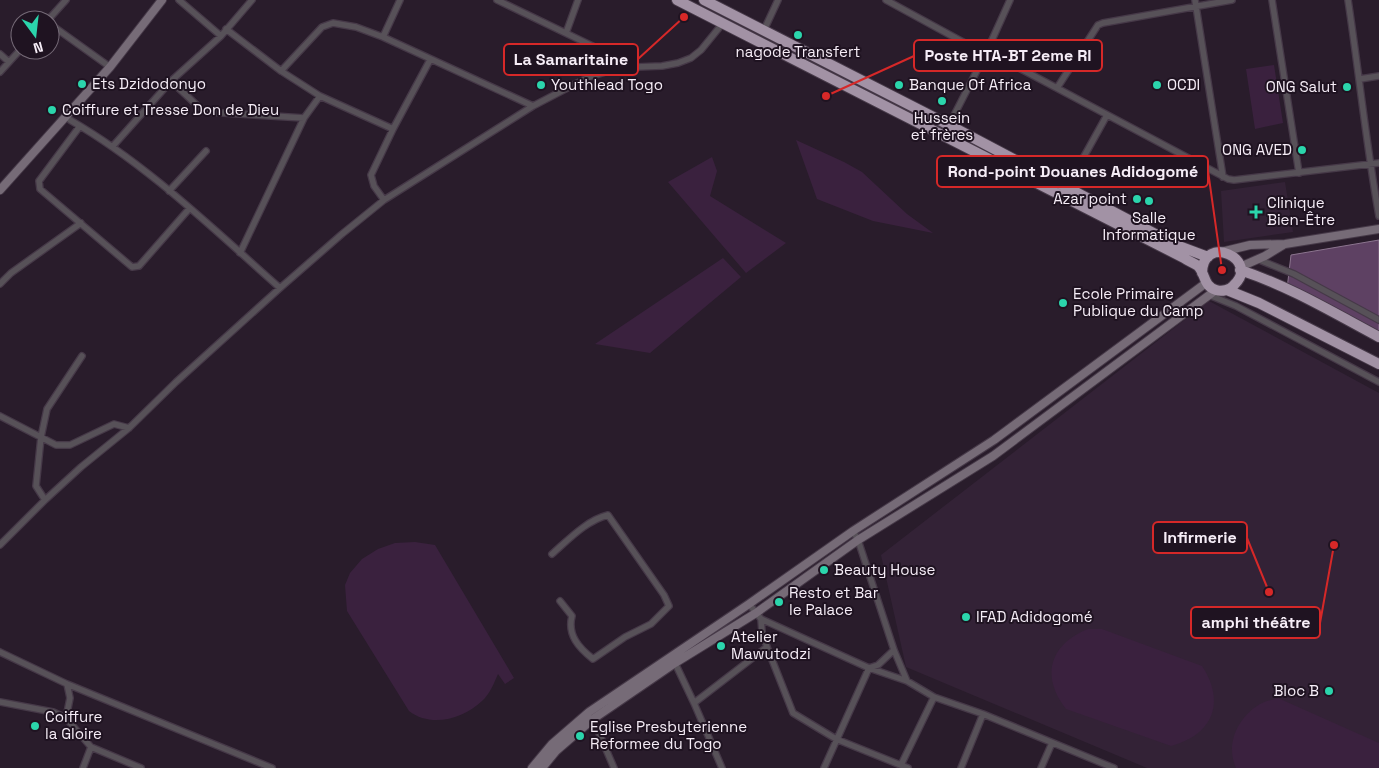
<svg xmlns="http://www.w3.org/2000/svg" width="1379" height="768" viewBox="0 0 1379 768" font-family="'Space Grotesk',sans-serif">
	<rect width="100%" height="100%" fill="#291c2b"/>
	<path fill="#332236" d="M1285 182 1293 232 1224 242 1221 191Z
		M1209 301 1379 393V768H1147L906 667 881 555Z"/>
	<path fill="#3a213e" d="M1274 65 1283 123 1255 129 1246 69Z
		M796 140 844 162 862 172 907 214 933 233 873 221 817 199Z
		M712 157 717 171 710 196 786 243 746 273 668 182Z
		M723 258 741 277 650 353 595 344Z
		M415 542 435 545 514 678 505 684 498 674C494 683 490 694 482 701 463 719 431 728 409 711L347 611 345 585 350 573 362 559 378 549 395 543Z
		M1088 629H1102L1202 666C1226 702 1213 735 1171 746L1066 709C1040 676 1050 644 1088 629Z
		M1278 698 1379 743V768H1236C1225 744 1238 717 1260 704 1265 701 1272 700 1278 698Z"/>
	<path fill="#5e4163" stroke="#8c758f" d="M1379 240V334L1287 289 1291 255Z"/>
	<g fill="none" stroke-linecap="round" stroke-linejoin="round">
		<defs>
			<path id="street" d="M179 0 221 36
				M497 0 636 67
				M886 0 985 54
				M1195 0 1223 177
				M1272 0 1299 173
				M1348 0C1359 72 1366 144 1379 216
				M48 20 66 0
				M50 24 110 67
				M226 29 281 71 320 96 393 129
				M764 30 778 0
				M566 33 578 0
				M383 37 400 0
				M987 51 1228 179 1234 180 1379 163
				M0 54 9 62
				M281 71 322 27 333 23 356 27 383 37 533 106
				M0 72 20 50
				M1360 79 1379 76
				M171 81 202 110 208 112 304 118 320 96
				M1057 88 1098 25 1103 23 1232 0
				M66 115 70 120C148 165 213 229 280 288
				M949 125 987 51 1010 0
				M80 126 39 181 40 189 132 267 139 266 189 209
				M113 146 171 81 221 36 252 0
				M1067 187 1107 115
				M169 191 206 151
				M384 200 374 186 371 175 393 129 430 60
				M240 253 304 118
				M1257 259 1294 274 1379 320
				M0 284 11 273 81 223
				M1209 295 1236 306 1379 382
				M0 416 56 445H70L114 424 129 428
				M45 500 36 486 41 437 47 409 82 356
				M853 531 858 540 894 650 907 681
				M0 545 45 500 81 467 129 428 176 382 280 288 342 234 384 200 533 106 577 83 592 76 609 71 636 67 662 66 678 63 691 58 701 50 723 23
				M552 554C568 540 587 520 608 515L664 595 669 606 651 624 625 637 593 659C579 648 567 635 572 616L560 601
				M749 604 761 619 869 668 907 681 934 697 983 714 1114 768
				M761 619 762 632 767 647 793 713 836 739 908 768
				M0 652 67 684 272 768
				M675 663 694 703 722 768
				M0 702 53 712 66 718 91 747 141 768
				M694 703 767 647
				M66 718 70 698 67 684
				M593 719 614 768
				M901 765 934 697
				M83 768 91 747
				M824 768 869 668 878 665 894 650
				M961 768 983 714
				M1041 768 1052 743"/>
			<path id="secondary" d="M0 190 110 67 162 0
				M1221 252 1250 245 1285 244 1379 229
				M1240 267 1265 256 1283 245
				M532 768 552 744 589 712 749 604 853 531 994 440 1206 283
				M542 768 556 751 593 719 675 663 756 613 858 540 993 456 1216 290"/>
			<path id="highway" d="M677 0 1184 258C1188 261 1194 263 1198 266 1206 274 1203 286 1216 290 1222 292 1230 290 1234 285 1261 260 1203 232 1202 273
				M704 0 949 125 1176 245 1208 257
				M1240 270C1289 286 1334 313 1379 337
				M1227 290 1259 303 1379 364"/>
		</defs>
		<use href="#street" stroke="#463948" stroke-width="8"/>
		<use href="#secondary" stroke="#463948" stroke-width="10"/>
		<use href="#highway" stroke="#463948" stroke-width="12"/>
		<use href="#street" stroke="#575158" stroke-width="5.5"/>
		<use href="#secondary" stroke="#766b77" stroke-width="8"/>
		<use href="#highway" stroke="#a292a5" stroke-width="10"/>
	</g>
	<g fill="#2bd5ac" stroke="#1f1321" stroke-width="2">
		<circle cx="798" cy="35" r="5"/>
		<circle cx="82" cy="84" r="5"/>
		<circle cx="541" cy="85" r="5"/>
		<circle cx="899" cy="85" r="5"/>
		<circle cx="1157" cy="85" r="5"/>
		<circle cx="1347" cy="87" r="5"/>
		<circle cx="942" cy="101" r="5"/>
		<circle cx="52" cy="110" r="5"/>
		<circle cx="1302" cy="150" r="5"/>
		<circle cx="1137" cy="199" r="5"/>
		<circle cx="1149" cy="201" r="5"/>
		<path d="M1253.5 204.5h5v5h5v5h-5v5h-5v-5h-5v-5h5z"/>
		<circle cx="1063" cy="303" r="5"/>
		<circle cx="824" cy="570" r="5"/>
		<circle cx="779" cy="602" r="5"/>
		<circle cx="966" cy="617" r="5"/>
		<circle cx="721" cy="646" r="5"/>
		<circle cx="1329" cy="691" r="5"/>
		<circle cx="35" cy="726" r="5"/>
		<circle cx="580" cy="736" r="5"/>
	</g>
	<g text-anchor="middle" stroke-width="4" stroke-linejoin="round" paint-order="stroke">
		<g font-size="15" fill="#f6edf7" stroke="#1f1321" text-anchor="start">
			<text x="798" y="57" text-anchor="middle">nagode Transfert</text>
			<text x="92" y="89">Ets Dzidodonyo</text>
			<text x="551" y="90">Youthlead Togo</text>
			<text x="909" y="90">Banque Of Africa</text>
			<text x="1167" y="90">OCDI</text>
			<text x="1337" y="92" text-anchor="end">ONG Salut</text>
			<text x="62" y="115">Coiffure et Tresse Don de Dieu</text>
			<text x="942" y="123" text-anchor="middle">Hussein<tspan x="942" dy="17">et frères</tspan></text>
			<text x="1292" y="155" text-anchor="end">ONG AVED</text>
			<text x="1127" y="204" text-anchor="end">Azar point</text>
			<text x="1267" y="208">Clinique<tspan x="1267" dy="17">Bien-Être</tspan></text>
			<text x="1149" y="223" text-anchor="middle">Salle<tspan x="1149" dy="17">Informatique</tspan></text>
			<text x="1073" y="299">Ecole Primaire<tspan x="1073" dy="17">Publique du Camp</tspan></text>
			<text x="834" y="575">Beauty House</text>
			<text x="789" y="598">Resto et Bar<tspan x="789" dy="17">le Palace</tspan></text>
			<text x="976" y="622">IFAD Adidogomé</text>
			<text x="731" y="642">Atelier<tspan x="731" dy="17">Mawutodzi</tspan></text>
			<text x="1319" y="696" text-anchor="end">Bloc B</text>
			<text x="45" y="722">Coiffure<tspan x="45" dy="17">la Gloire</tspan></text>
			<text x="590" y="732">Eglise Presbyterienne<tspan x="590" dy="17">Reformee du Togo</tspan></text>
		</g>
	</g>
	<path fill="none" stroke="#d62828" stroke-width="2" d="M826 96L914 56M684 17L638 59M1222 270L1208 171M1269 592L1247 538M1334 545L1320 623"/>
	<g fill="#d62828" stroke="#1f1321" stroke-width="2">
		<circle cx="826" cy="96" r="5"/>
		<circle cx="684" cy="17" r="5"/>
		<circle cx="1222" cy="270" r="5"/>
		<circle cx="1269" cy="592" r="5"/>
		<circle cx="1334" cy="545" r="5"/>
	</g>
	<g fill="#1f1321" stroke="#d62828" stroke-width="2">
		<rect x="914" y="40" width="188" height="31" rx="5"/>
		<rect x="504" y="44" width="134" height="31" rx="5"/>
		<rect x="937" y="156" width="271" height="31" rx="5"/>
		<rect x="1153" y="522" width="94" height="31" rx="5"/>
		<rect x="1191" y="607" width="129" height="31" rx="5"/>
	</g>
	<g font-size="16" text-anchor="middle" font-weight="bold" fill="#f6edf7">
		<text x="1008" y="61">Poste HTA-BT 2eme RI</text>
		<text x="571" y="65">La Samaritaine</text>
		<text x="1073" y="177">Rond-point Douanes Adidogomé</text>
		<text x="1200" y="543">Infirmerie</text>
		<text x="1256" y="628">amphi théâtre</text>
	</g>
	<g transform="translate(35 35) rotate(165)"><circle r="24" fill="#1f1321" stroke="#756a77"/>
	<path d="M0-4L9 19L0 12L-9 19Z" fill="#2bd5ac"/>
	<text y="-8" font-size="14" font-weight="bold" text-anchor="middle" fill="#f6edf7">N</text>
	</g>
</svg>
